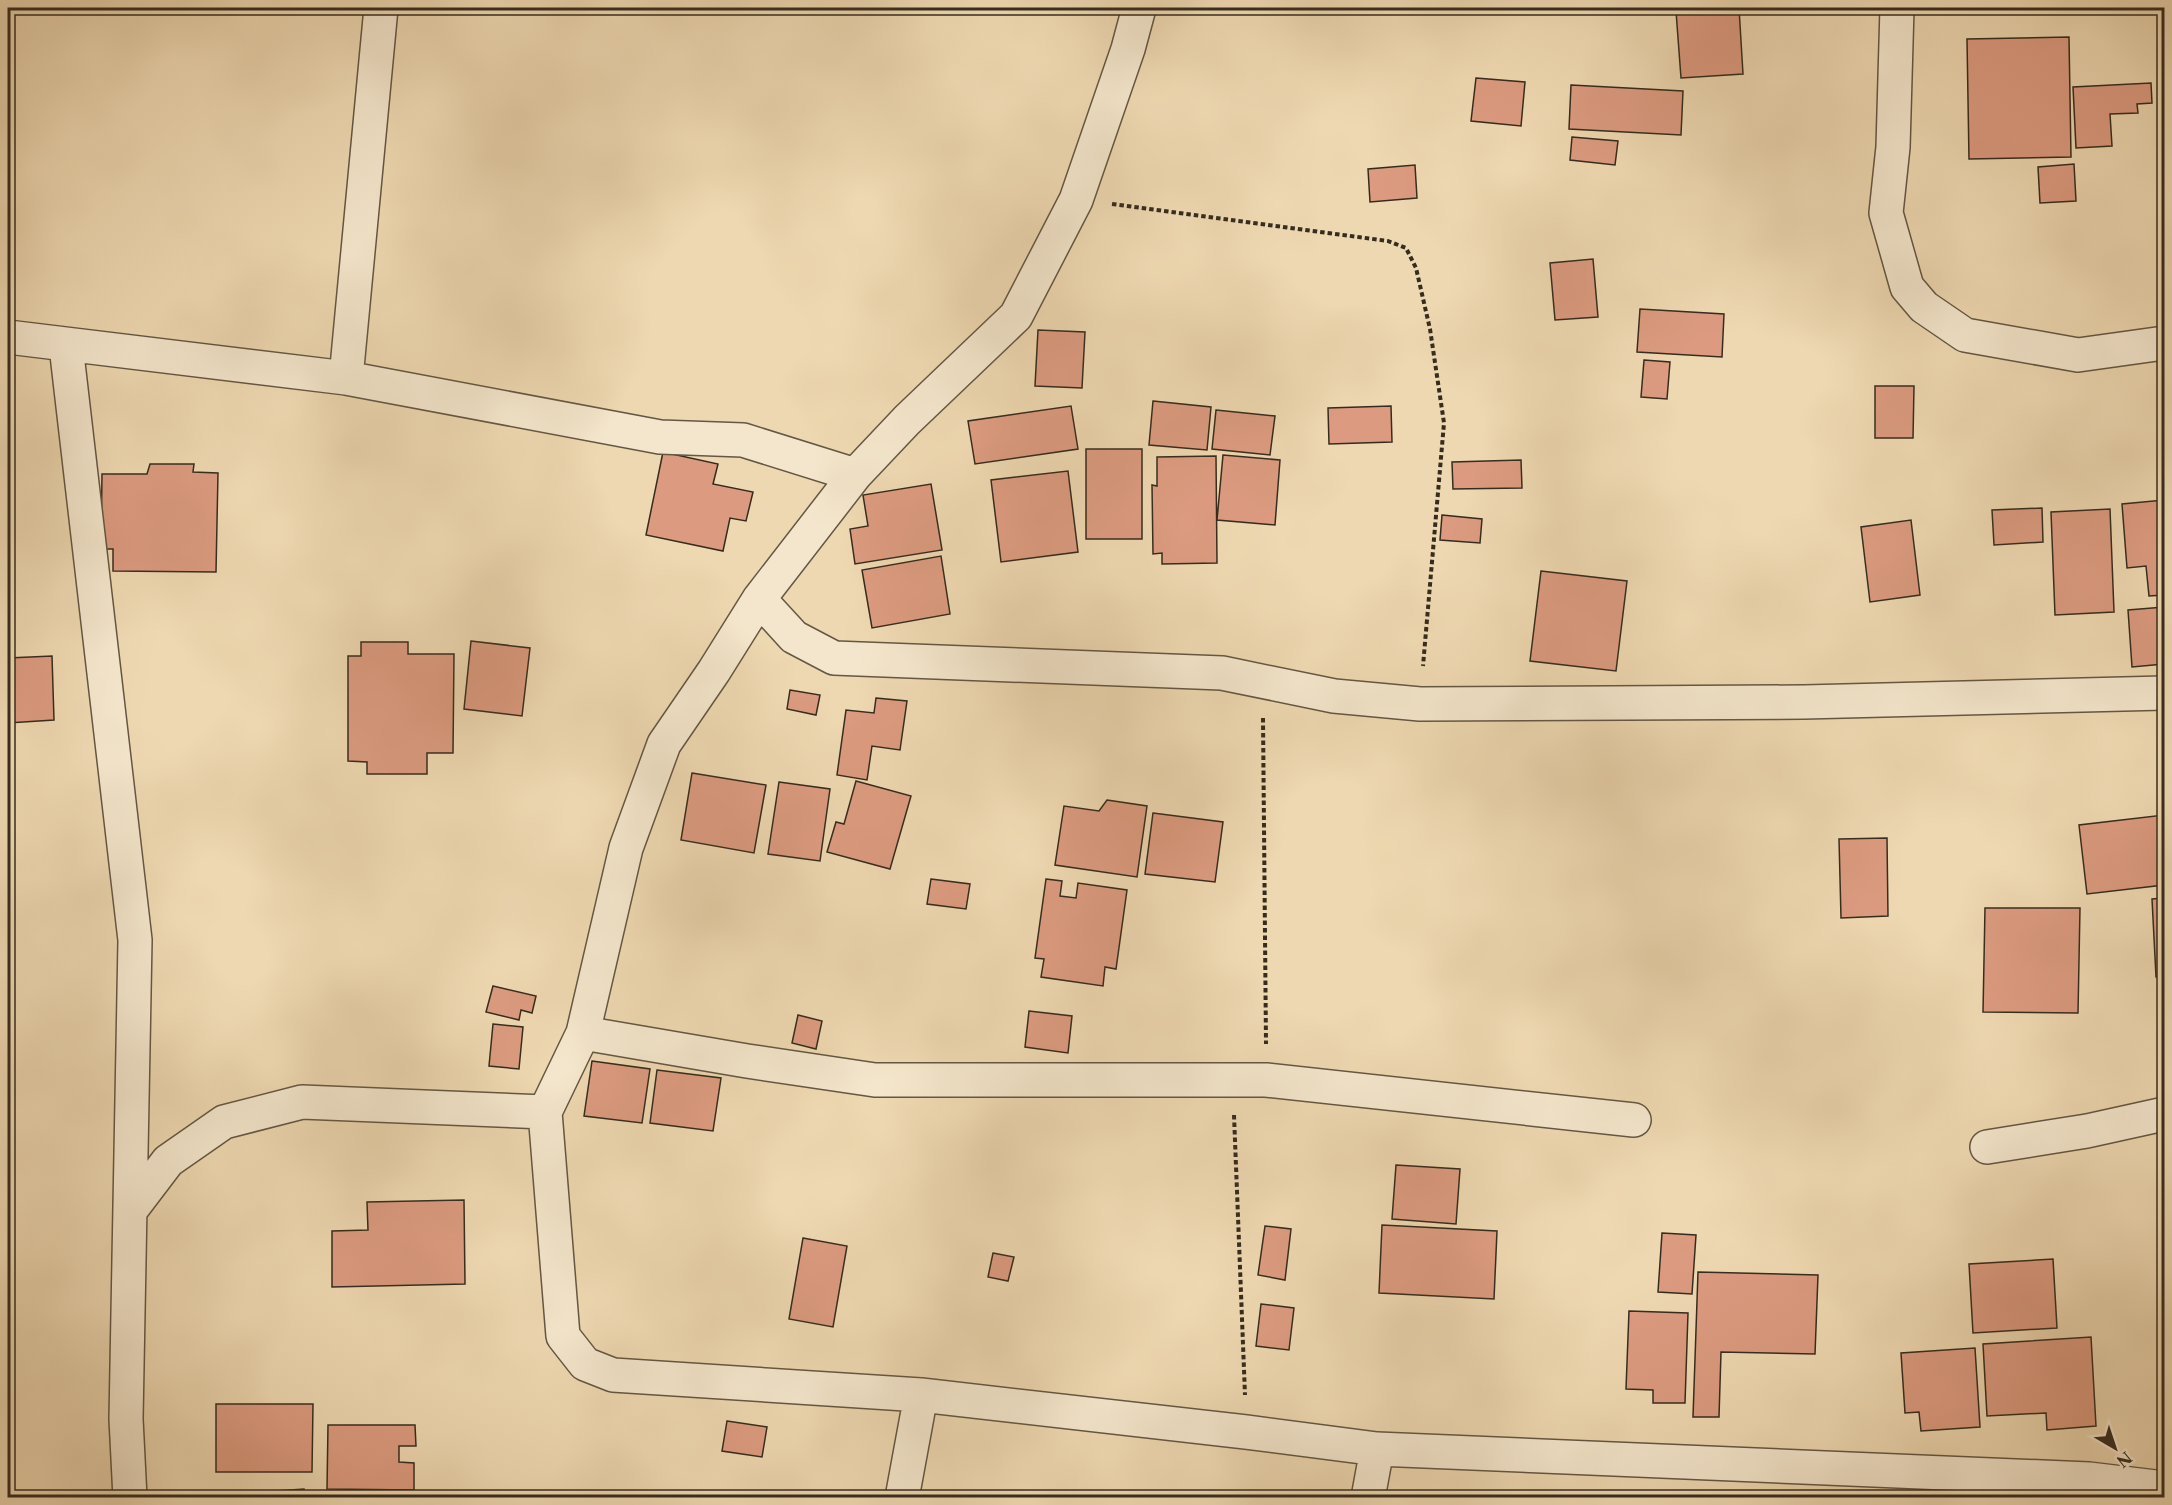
<svg xmlns="http://www.w3.org/2000/svg" width="2172" height="1505" viewBox="0 0 2172 1505" font-family="'Libre Caslon Text',serif">
	<rect width="100%" height="100%" fill="#eed8b1"/>
	<filter id="stains"><feTurbulence type="fractalNoise" baseFrequency=".00333" numOctaves="4"/><feColorMatrix values="0 0 0 0 .2 0 0 0 0 .09 0 0 0 0 .02 0 0 0 .5 -.17"/></filter>
	<radialGradient id="worn" r=".72"><stop offset=".6" stop-color="#630" stop-opacity="0"/><stop offset="1" stop-color="#630" stop-opacity=".3"/></radialGradient>
	<path fill="#dc9b80" stroke="#362c1e" stroke-width="1.5" d="M1739 8 1743 74 1681 78 1676 11Z
		M2086 8H2148V12L2086 14Z
		M2069 37 2071 157 1969 159 1967 39Z
		M1476 78 1525 82 1521 126 1471 121Z
		M2151 83 2152 103 2137 104 2138 113 2110 114 2112 146 2076 148 2073 87Z
		M2164 84V121L2160 85Z
		M1571 85 1683 91 1681 135 1569 129Z
		M1572 137 1618 141 1615 165 1570 160Z
		M2074 164 2076 201 2040 203 2038 167Z
		M1415 165 1417 198 1370 202 1368 169Z
		M1593 259 1598 317 1555 320 1550 263Z
		M1640 309 1724 314 1722 357 1637 352Z
		M1038 330 1085 332 1082 388 1035 386Z
		M1644 360 1670 362 1667 399 1641 397Z
		M1875 386H1914L1913 438H1875Z
		M1153 401 1211 407 1207 450 1149 445Z
		M1071 406 1078 449 975 464 968 421Z
		M1391 406 1392 442 1329 444 1328 408Z
		M1216 410 1275 416 1270 455 1212 449Z
		M1086 449H1142V539H1086Z
		M663 452 718 464 713 484 753 492 746 521 730 518 723 551 646 535Z
		M1223 455 1280 460 1275 525 1217 520Z
		M1216 456 1217 563 1162 564V553L1153 554 1152 485 1157 486V457Z
		M1521 460 1522 488 1453 489 1452 462Z
		M150 464H194L193 472 218 473 216 572 113 571V549H101L102 474H147Z
		M1068 471 1078 552 1001 562 991 480Z
		M931 484 942 550 855 564 850 529 868 526 863 495Z
		M2164 500V595L2149 596 2146 566 2127 568 2122 504Z
		M2042 508 2043 542 1994 545 1992 510Z
		M2110 509 2114 612 2055 615 2051 512Z
		M1442 515 1482 519 1480 543 1440 540Z
		M1911 520 1920 595 1870 602 1861 527Z
		M941 556 950 614 872 628 862 570Z
		M1541 571 1627 581 1616 671 1530 661Z
		M2164 607V664L2132 667 2128 610Z
		M471 641 530 648 522 716 464 709Z
		M361 642H408V654H454L453 753H427V774H367V762L348 761V656H361Z
		M52 656 54 720 8 723V658Z
		M790 690 820 695 816 715 787 709Z
		M876 698 907 701 900 750 872 746 867 780 837 775 846 710 874 713Z
		M692 773 766 785 754 853 681 840Z
		M856 781 911 796 890 869 827 852 836 822 844 824Z
		M779 782 830 789 820 861 768 854Z
		M1107 800 1147 806 1137 877 1055 865 1064 806 1099 811Z
		M1153 813 1223 822 1215 882 1145 874Z
		M2164 815V885L2087 894 2079 825Z
		M1887 838 1888 916 1841 918 1839 839Z
		M931 879 970 884 966 909 927 904Z
		M1046 879 1062 881 1060 896 1076 898 1078 883 1127 890 1116 969 1105 967 1103 986 1041 977 1044 959 1035 958Z
		M2164 898V976L2156 977 2152 899Z
		M1985 908H2080L2078 1013 1983 1012Z
		M493 986 536 996 532 1013 521 1010 519 1020 486 1012Z
		M1029 1011 1072 1016 1068 1053 1025 1047Z
		M798 1015 822 1021 816 1049 792 1043Z
		M493 1024 523 1027 519 1069 489 1066Z
		M592 1061 650 1069 642 1123 584 1116Z
		M657 1070 721 1078 713 1131 650 1123Z
		M1396 1165 1460 1169 1456 1224 1392 1219Z
		M464 1200 465 1284 332 1287V1231L368 1230 367 1202Z
		M1382 1225 1497 1231 1494 1299 1379 1293Z
		M1265 1226 1291 1229 1285 1280 1258 1275Z
		M1662 1233 1696 1235 1692 1294 1658 1292Z
		M803 1238 847 1246 833 1327 789 1319Z
		M993 1253 1014 1257 1008 1281 988 1277Z
		M2053 1259 2057 1328 1973 1333 1969 1264Z
		M1698 1272 1818 1275 1815 1354 1721 1352 1719 1417H1693Z
		M1261 1304 1294 1308 1289 1350 1256 1346Z
		M1629 1311 1688 1313 1685 1403H1653V1390L1626 1389Z
		M2091 1337 2096 1426 2047 1430 2046 1413 1987 1416 1983 1344Z
		M1975 1348 1980 1427 1921 1431 1919 1412 1905 1413 1901 1353Z
		M216 1404H313L312 1472H216Z
		M727 1421 767 1427 762 1457 722 1451Z
		M328 1425H415L416 1446H399V1462L414 1463V1490L327 1489Z
		M304 1489 305 1498H261V1492Z"/>
	<g fill="none" stroke-linecap="round" stroke-linejoin="round">
		<defs>
			<path id="minor" d="M1139 8 1128 49 1076 200 1016 316 907 420 855 475 759 599 714 671 664 744 626 848 583 1033 545 1112 563 1336 585 1364 613 1375 921 1395 1246 1432 1377 1449 2089 1479 2164 1488
				M1897 8 1893 147 1886 213 1907 287 1924 307 1965 335 2078 355 2164 343
				M8 337 346 378 660 437 743 440 855 475
				M66 346 135 940 126 1419 130 1498
				M346 378 381 8
				M759 599 794 637 834 658 1222 673 1334 696 1420 704 1804 702 2164 693
				M583 1033 747 1061 875 1080H1266L1634 1120
				M1987 1147 2087 1131 2164 1114
				M130 1211 168 1161 224 1122 302 1102 545 1112
				M902 1498 921 1395
				M1368 1498 1377 1449"/>
		</defs>
		<use href="#minor" stroke="#645743" stroke-width="36"/>
		<path stroke="#362c1e" stroke-width="4" stroke-dasharray="4.5 3" stroke-linecap="butt" d="M1112 204 1388 241 1406 248 1416 268 1430 329 1444 423 1423 666
			M1263 718 1266 1044
			M1234 1115 1245 1395"/>
		<use href="#minor" stroke="#f4e6cc" stroke-width="33"/>
	</g>
	<rect width="2172" height="1505" fill="none" stroke="#eed8b1" stroke-width="30"/>
	<rect x="9" y="9" width="2154" height="1487" fill="none" stroke="#362c1e" stroke-width="3"/>
	<rect x="15" y="15" width="2142" height="1475" fill="none" stroke="#362c1e" stroke-width="1.5"/>
	<g transform="translate(2115 1448) rotate(141)" stroke="#f4e6cc" stroke-width="4.5" paint-order="stroke">
	<path d="M0-4.5L10 22L0 15L-10 22Z" fill="#362c1e"/>
	<text y="-9" font-size="16" font-weight="bold" text-anchor="middle" fill="#362c1e">N</text>
	</g>
	<rect width="100%" height="100%" filter="url(#stains)"/>
	<rect width="100%" height="100%" fill="url(#worn)"/>
</svg>
